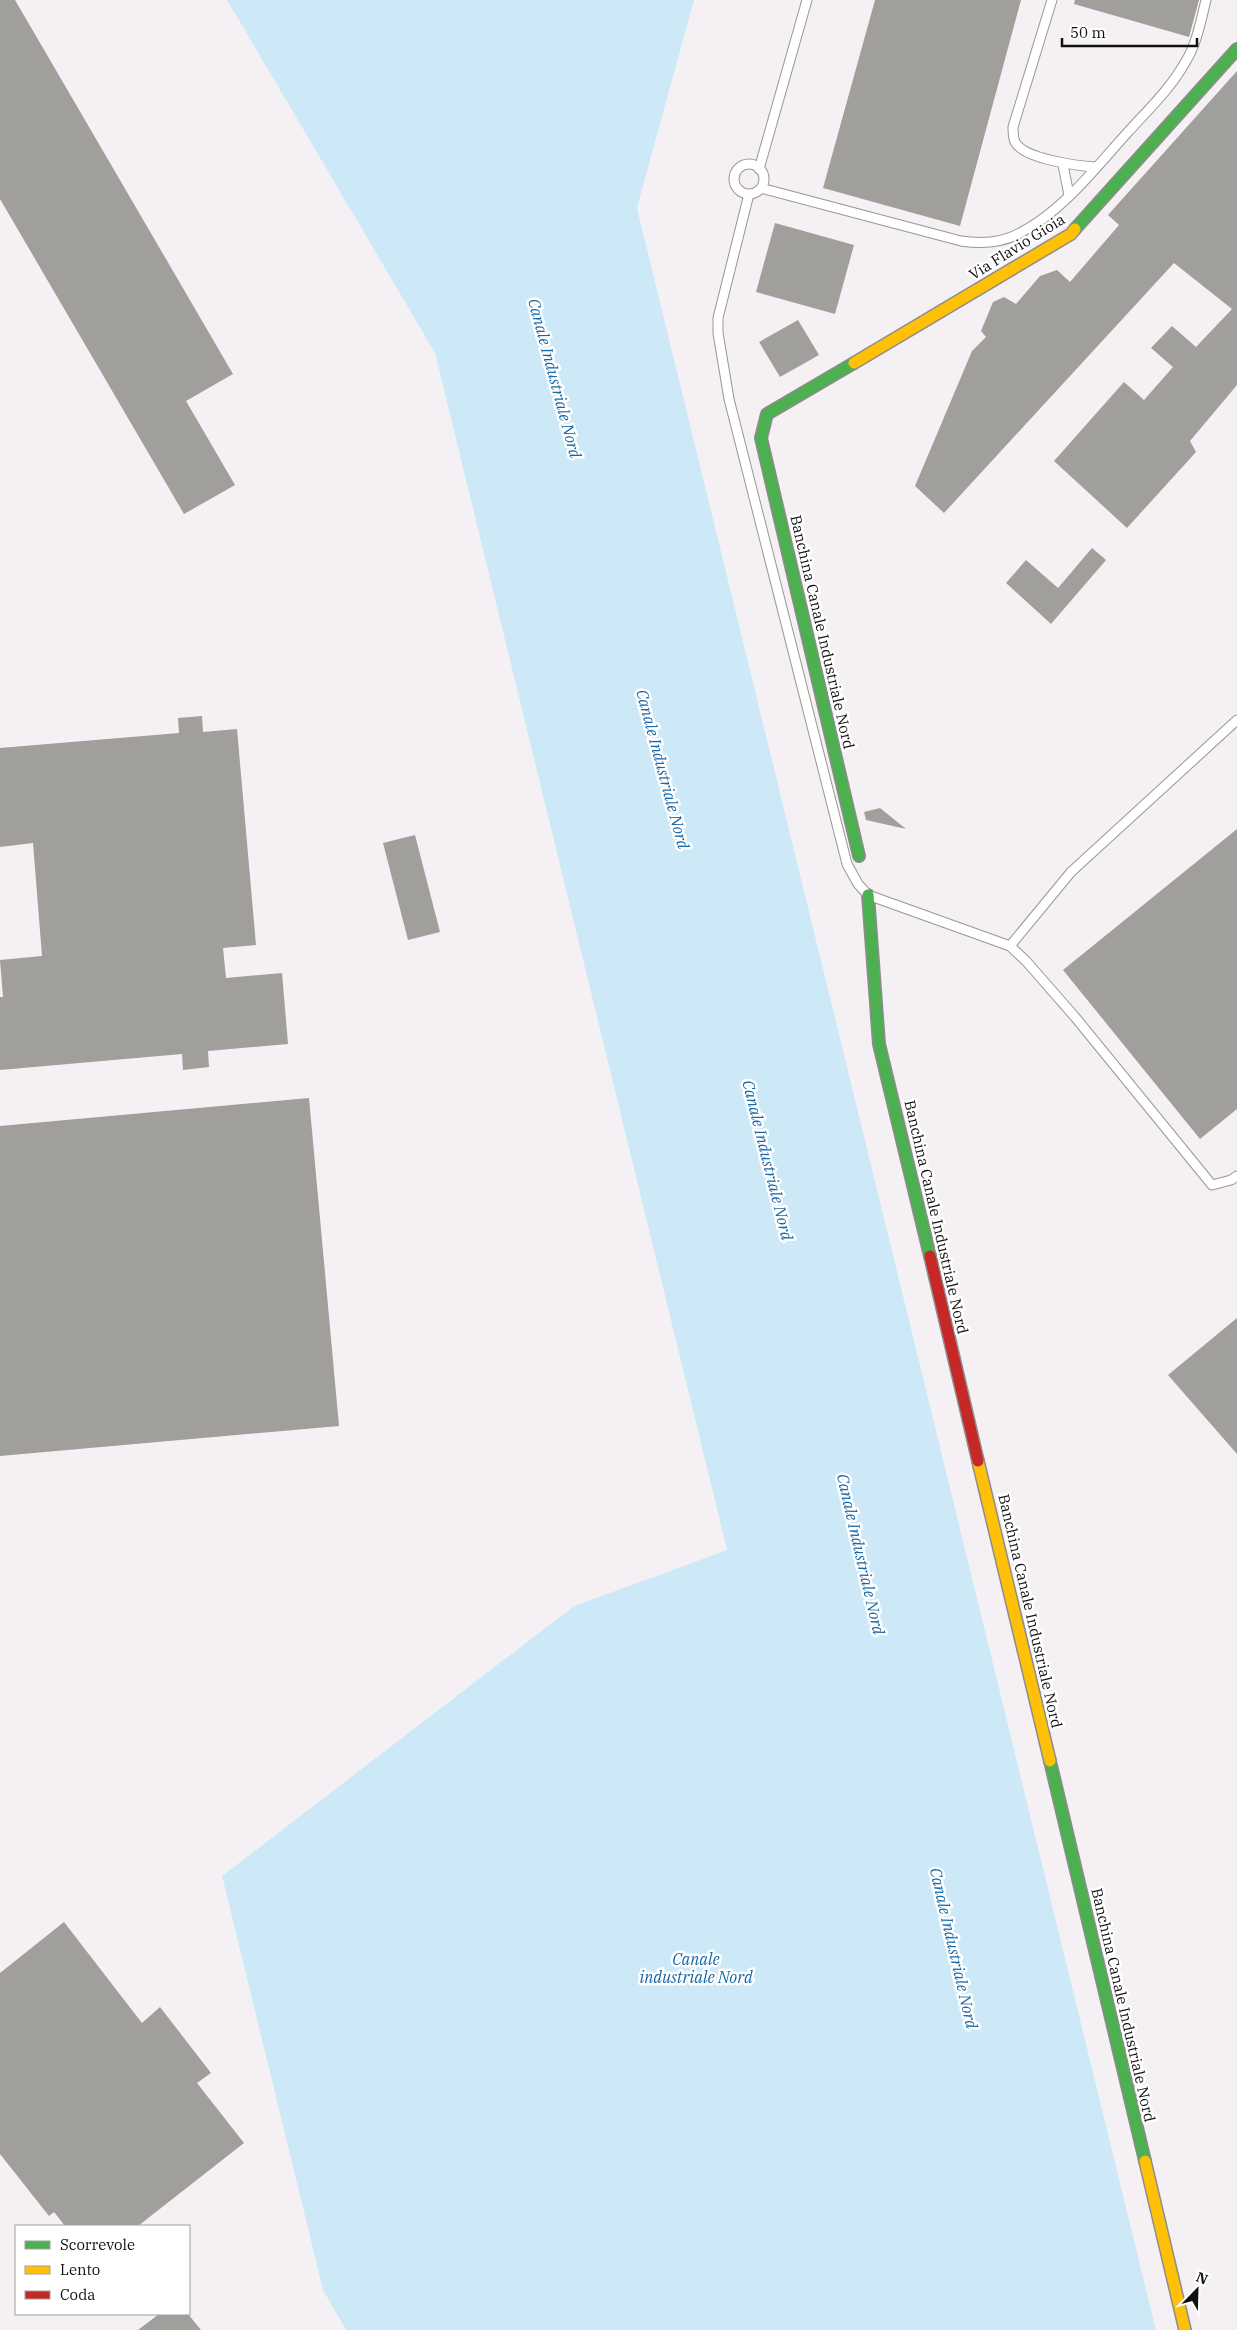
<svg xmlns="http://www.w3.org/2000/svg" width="1237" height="2330" viewBox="0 0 1237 2330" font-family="'IBM Plex Serif',serif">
	<rect width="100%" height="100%" fill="#fdfcf7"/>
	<path fill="#f5f0f3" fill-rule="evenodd" d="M0 0H227L435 353 727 1550 574 1606 222 1876 323 2290 346 2330H0ZM16 2226H189V2314H16Z
		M694 0H1237V2330H1156L637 208Z"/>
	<path fill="#cde8f7" d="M227 0H694L637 208 1156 2330H346L323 2290 222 1876 574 1606 727 1550 435 353Z"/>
	<path fill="#a19f9c" d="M0 0H15L233 374 186 401 235 485 184 514 0 199Z
		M875 0H1021L960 226 823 188Z
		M1075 0H1199L1189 37 1074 4Z
		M1237 71V385L1190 441 1196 452 1127 528 1054 461 1124 382 1144 400 1173 367 1151 348 1172 326 1196 347 1232 309 1174 263 944 513 915 486 972 351 986 337 981 331 993 302 1004 297 1016 304 1040 276 1057 270 1070 282 1119 225 1108 215Z
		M775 223 854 245 835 314 756 292Z
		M798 320 819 355 780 377 759 342Z
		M1092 548 1106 560 1051 624 1006 583 1026 560 1058 588Z
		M202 716 203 732 237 729 256 945 223 948 226 978 282 973 288 1044 208 1051 209 1067 183 1070 182 1054 0 1070V997H3L0 960 42 956 33 843 0 847V748L179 733 178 718Z
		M880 808 906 829 866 820 864 812Z
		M1237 829V1109L1200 1139 1063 970Z
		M415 835 440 932 408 940 383 843Z
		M309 1098 339 1426 0 1456V1126Z
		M1237 1318V1454L1168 1375Z
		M64 1922 142 2023 160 2007 211 2073 197 2083 244 2143 138 2226H65L54 2212 49 2216 0 2154V1973Z
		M159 2314H188L201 2330H138Z"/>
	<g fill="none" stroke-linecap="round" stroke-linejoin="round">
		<defs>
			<path id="lane" d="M1052 0 1013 127C1013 132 1013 137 1015 142 1024 159 1078 166 1096 167
				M734 179a15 15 0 1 1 30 0a15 15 0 1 1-30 0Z
				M1063 165 1069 195
				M759 169 807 0
				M761 188 961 241C981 244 1002 243 1020 233 1063 211 1096 167 1128 132 1149 109 1171 88 1186 61 1197 43 1201 20 1206 0
				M749 194 718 318V333L729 399 847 864 858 884 868 895 1010 946
				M1237 720 1071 872 1010 946 1026 961 1075 1017 1212 1185 1231 1180 1237 1176"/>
			<path id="fast" d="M1075 229 1237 49
				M854 363 767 414 761 438 859 856
				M868 895 879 1044 930 1256
				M1050 1761 1145 2161"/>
			<path id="slow" d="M854 363 1071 234 1075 229
				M978 1461 1050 1761
				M1145 2161 1185 2330"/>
			<path id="jam" d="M930 1256 978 1461"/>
		</defs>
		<use href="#lane" stroke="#979795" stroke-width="11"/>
		<use href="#fast" stroke="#8e8d8b" stroke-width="14"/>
		<use href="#slow" stroke="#8e8d8b" stroke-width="14"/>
		<use href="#jam" stroke="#8e8d8b" stroke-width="14"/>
		<use href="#lane" stroke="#fffffe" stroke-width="9"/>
		<use href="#fast" stroke="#4caf50" stroke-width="11"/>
		<use href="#slow" stroke="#ffc107" stroke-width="11"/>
		<use href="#jam" stroke="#c62828" stroke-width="11"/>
	</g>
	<g text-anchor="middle" stroke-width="5" stroke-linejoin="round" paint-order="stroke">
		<g font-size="15" fill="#111" stroke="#fff">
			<text transform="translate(1017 247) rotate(-32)" y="5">Via Flavio Gioia</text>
			<text transform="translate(822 632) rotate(77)" y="5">Banchina Canale Industriale Nord</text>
			<text transform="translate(936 1217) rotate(77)" y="5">Banchina Canale Industriale Nord</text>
			<text transform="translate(1030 1611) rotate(77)" y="5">Banchina Canale Industriale Nord</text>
			<text transform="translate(1123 2005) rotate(77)" y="5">Banchina Canale Industriale Nord</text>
		</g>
		<g font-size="16" font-style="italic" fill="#1768a6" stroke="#fff">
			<text transform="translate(555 378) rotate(75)" y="6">Canale Industriale Nord</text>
			<text transform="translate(663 769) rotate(75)" y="6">Canale Industriale Nord</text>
			<text transform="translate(768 1160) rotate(76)" y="6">Canale Industriale Nord</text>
			<text transform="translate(861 1554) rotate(77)" y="6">Canale Industriale Nord</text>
			<text transform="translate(954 1948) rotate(77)" y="6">Canale Industriale Nord</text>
			<text x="696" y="1965">Canale<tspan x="696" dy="18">industriale Nord</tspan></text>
		</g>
	</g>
	<rect x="15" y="2225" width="175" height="90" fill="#ffffff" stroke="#a0a0a0"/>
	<rect x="25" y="2241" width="25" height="8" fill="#4caf50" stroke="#a0a0a0"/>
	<text x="60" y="2250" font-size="15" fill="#111111">Scorrevole</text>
	<rect x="25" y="2266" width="25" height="8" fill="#ffc107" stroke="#a0a0a0"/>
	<text x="60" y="2275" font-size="15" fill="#111111">Lento</text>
	<rect x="25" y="2291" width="25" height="8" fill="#c62828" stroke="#a0a0a0"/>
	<text x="60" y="2300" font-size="15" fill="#111111">Coda</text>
	<g transform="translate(1197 2290) rotate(23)" stroke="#ffffff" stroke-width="4" paint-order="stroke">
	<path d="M0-4L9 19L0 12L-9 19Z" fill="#111111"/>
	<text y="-8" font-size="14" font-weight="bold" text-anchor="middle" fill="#111111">N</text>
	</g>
	<path d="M1062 38v8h135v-8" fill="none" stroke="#111111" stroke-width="2.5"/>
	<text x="1070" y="38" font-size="15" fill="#111111" stroke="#ffffff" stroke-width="4" paint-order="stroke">50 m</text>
</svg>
